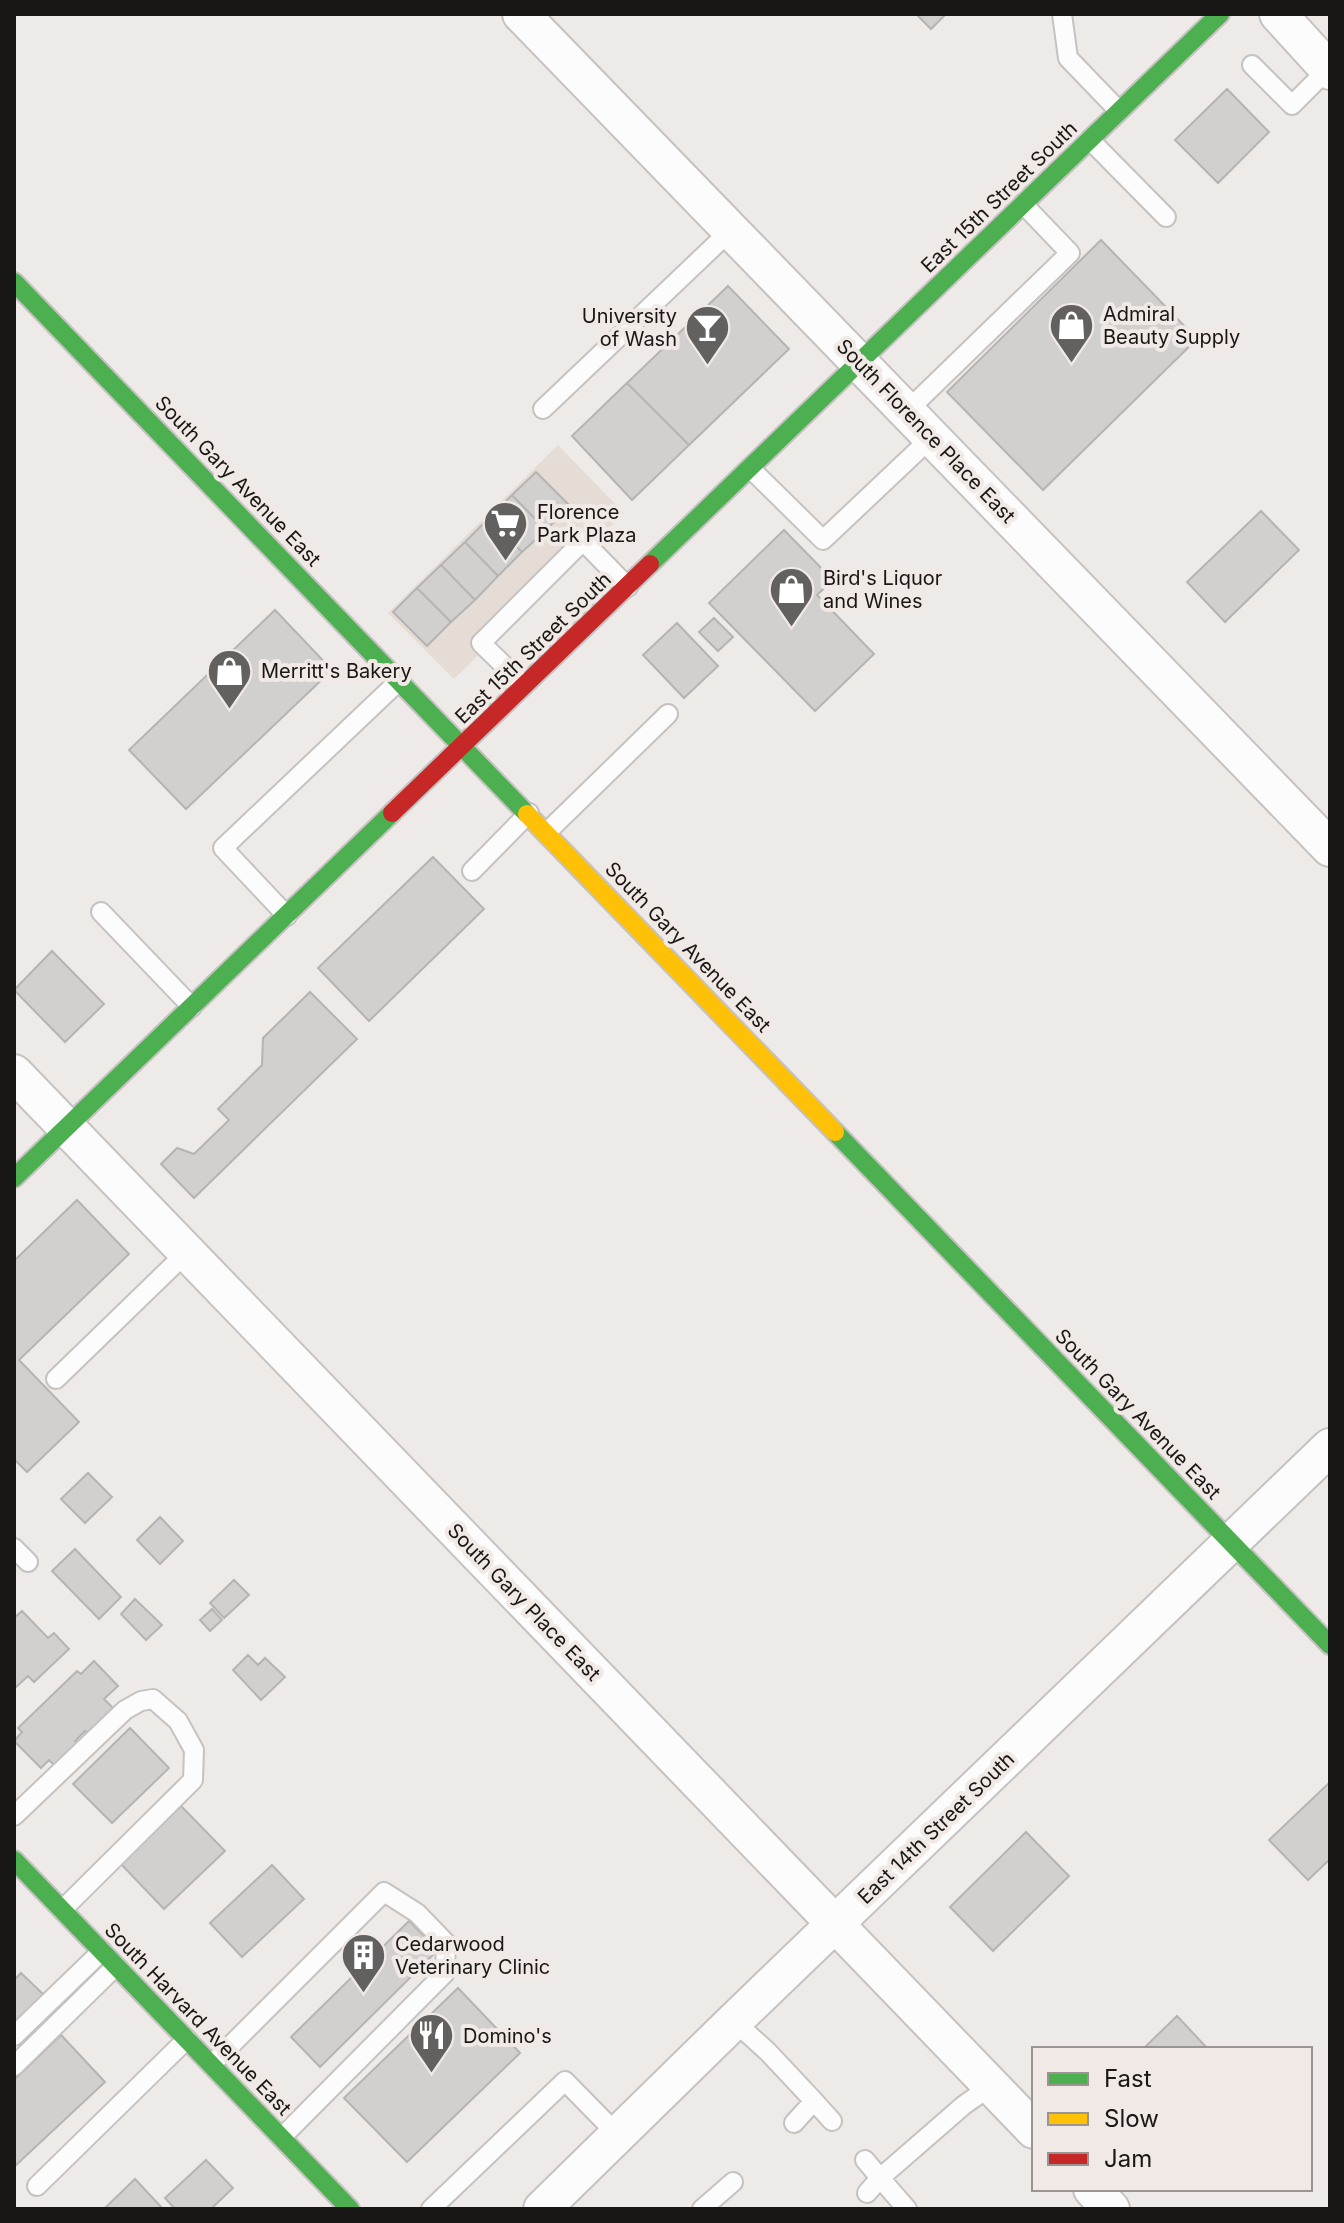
<svg xmlns="http://www.w3.org/2000/svg" width="1344" height="2223" viewBox="0 0 1344 2223" font-family="Inter,sans-serif">
	<rect width="100%" height="100%" fill="#edeae8"/>
	<path fill="#e5dcd6" d="M558 445 624 513 454 679 388 613Z"/>
	<path fill="#d2cfcf" stroke="#b6b4b3" stroke-width="2" d="M916 14H946L931 29Z
		M1227 89 1269 132 1218 183 1175 140Z
		M1101 240 1197 339 1043 490 947 392Z
		M728 286 789 349 689 445 627 383Z
		M627 383 689 445 632 500 572 436Z
		M536 472 570 506 546 530 512 495Z
		M512 495 546 530 522 552 489 518Z
		M1261 511 1299 550 1225 622 1187 582Z
		M489 518 522 552 498 576 465 542Z
		M784 530 833 580 817 595 874 654 815 711 709 603Z
		M465 542 498 576 475 600 441 565Z
		M441 565 475 600 451 622 417 588Z
		M417 588 451 622 427 646 393 612Z
		M275 610 332 670 186 809 129 750Z
		M714 618 733 637 718 651 699 632Z
		M677 623 718 666 684 698 643 655Z
		M433 857 484 909 369 1021 318 968Z
		M52 951 104 1004 65 1042 14 990Z
		M310 992 357 1039 194 1198 161 1164 177 1148 194 1154 229 1120 218 1109 262 1065 263 1038Z
		M77 1200 129 1254 19 1360 79 1422 27 1472 14 1459V1261Z
		M88 1473 112 1497 85 1523 61 1499Z
		M160 1517 183 1541 160 1564 137 1540Z
		M75 1549 121 1597 99 1619 52 1571Z
		M234 1580 249 1595 224 1618 210 1603Z
		M135 1599 162 1625 146 1640 121 1614Z
		M212 1609 222 1620 210 1631 200 1620Z
		M22 1611 48 1638 54 1633 69 1649 34 1682 28 1676 14 1689V1618Z
		M248 1655 258 1665 265 1658 285 1677 261 1700 233 1670Z
		M94 1661 118 1686 104 1699 113 1708 87 1733 85 1731 75 1741 77 1743 54 1765 49 1760 41 1768 14 1741 22 1732 18 1728 77 1671 81 1674Z
		M130 1728 169 1768 112 1823 73 1784Z
		M1330 1782V1859L1308 1880 1269 1840Z
		M181 1806 225 1851 164 1909 120 1863Z
		M1026 1832 1069 1876 993 1951 950 1907Z
		M272 1865 304 1899 242 1957 210 1923Z
		M409 1921 438 1950 320 2067 291 2037Z
		M21 1973 44 1995 14 2025V1980Z
		M458 1988 520 2053 407 2162 344 2098Z
		M1177 2016 1208 2049H1143Z
		M61 2035 105 2082 14 2167V2080Z
		M206 2160 233 2188 211 2209H175L165 2198Z
		M135 2179 163 2209H104Z"/>
	<g fill="none" stroke-linecap="round" stroke-linejoin="round">
		<defs>
			<path id="lane" d="M1062 14 1068 58 1119 111
				M1252 65 1292 105 1328 69
				M1090 140 1166 217
				M543 409 731 230
				M907 411 1070 253 1023 204
				M750 468 823 540 932 437
				M524 685 481 643 583 541 628 587
				M547 832 668 714
				M472 871 529 813
				M101 912 192 1007
				M287 916 223 848 400 680
				M56 1379 186 1253
				M14 1548 28 1562
				M14 1816 125 1710 141 1701 153 1699 178 1721 194 1750 193 1780 62 1910
				M734 2021 768 2052 814 2101 794 2123
				M14 2036 102 1951
				M212 2064 384 1892 417 1913 446 1943 445 1973 282 2137
				M14 2066 116 1966
				M814 2101 832 2121
				M865 2160 880 2178 867 2193
				M37 2186 187 2039
				M431 2209 565 2081 618 2135
				M702 2209 733 2182
				M907 2209 880 2178 964 2105 991 2086"/>
			<path id="street" d="M521 14 1330 848
				M1278 14 1330 71
				M14 1073 1034 2130
				M1092 2189 1111 2209
				M542 2209 734 2021 1330 1447"/>
			<path id="fast" d="M14 282 527 814
				M650 564 1220 14
				M835 1132 1330 1645
				M14 1178 392 813
				M14 1860 350 2209"/>
			<path id="slow" d="M527 814 835 1132"/>
			<path id="jam" d="M392 813 650 564"/>
		</defs>
		<use href="#lane" stroke="#c5c2c1" stroke-width="22"/>
		<use href="#street" stroke="#c5c2c1" stroke-width="40"/>
		<use href="#fast" stroke="#c5c2c1" stroke-width="22"/>
		<use href="#slow" stroke="#c5c2c1" stroke-width="22"/>
		<use href="#jam" stroke="#c5c2c1" stroke-width="22"/>
		<use href="#lane" stroke="#fcfcfc" stroke-width="18"/>
		<use href="#street" stroke="#fcfcfc" stroke-width="36"/>
		<use href="#fast" stroke="#4caf50" stroke-width="18"/>
		<use href="#slow" stroke="#ffc107" stroke-width="18"/>
		<use href="#jam" stroke="#c62828" stroke-width="18"/>
	</g>
	<defs>
		<symbol id="shop-pin" viewBox="-11 -11 22 30"><path d="M0 17L-7.5 6A9.5 9.5 0 1 1 7.5 6Z" fill="#63615f" stroke="#f0e9e5"/><path d="M-5-2.5h2.3a2.7 3.5 0 0 1 5.4 0H5L5.5 6h-11ZM-1.5-2.5h3a1.5 2.3 0 0 0-3 0Z" fill="#fff"/></symbol>
		<symbol id="bar-pin" viewBox="-11 -11 22 30"><path d="M0 17L-7.5 6A9.5 9.5 0 1 1 7.5 6Z" fill="#63615f" stroke="#f0e9e5"/><path d="M-6-5H6L.8 .8V4.5H3.5V6h-7V4.5H-.8V.8Z" fill="#fff"/></symbol>
		<symbol id="supermarket-pin" viewBox="-11 -11 22 30"><path d="M0 17L-7.5 6A9.5 9.5 0 1 1 7.5 6Z" fill="#63615f" stroke="#f0e9e5"/><path d="M-6-5.5h2.5l.6 2H6L4.5 2H-2.5L-4.4-4H-6ZM-1.5 3.2a1.3 1.3 0 1 0 .1 0ZM3 3.2a1.3 1.3 0 1 0 .1 0Z" fill="#fff"/></symbol>
		<symbol id="building-pin" viewBox="-11 -11 22 30"><path d="M0 17L-7.5 6A9.5 9.5 0 1 1 7.5 6Z" fill="#63615f" stroke="#f0e9e5"/><path d="M-4-6H4V6H1V3H-1V6H-4ZM-2.5-4.3h1.7v1.8h-1.7ZM.8-4.3h1.7v1.8H.8ZM-2.5-1h1.7V.8h-1.7ZM.8-1h1.7V.8H.8Z" fill="#fff"/></symbol>
		<symbol id="restaurant-pin" viewBox="-11 -11 22 30"><path d="M0 17L-7.5 6A9.5 9.5 0 1 1 7.5 6Z" fill="#63615f" stroke="#f0e9e5"/><path d="M-5-6h1v4h1v-4h1v4h1v-4h1v5L-1.5 .5V6h-2V.5L-5-1ZM5-6V6H3V1.5H1.5Q1.5-4 5-6Z" fill="#fff"/></symbol>
	</defs>
	<g fill-rule="evenodd">
		<use href="#shop-pin" x="1046" y="300" width="51" height="69"/>
		<use href="#bar-pin" x="682" y="302" width="51" height="69"/>
		<use href="#supermarket-pin" x="480" y="498" width="51" height="69"/>
		<use href="#shop-pin" x="766" y="564" width="51" height="69"/>
		<use href="#shop-pin" x="204" y="646" width="51" height="69"/>
		<use href="#building-pin" x="338" y="1930" width="51" height="69"/>
		<use href="#restaurant-pin" x="406" y="2010" width="51" height="69"/>
	</g>
	<g text-anchor="middle" stroke-width="8" stroke-linejoin="round" paint-order="stroke">
		<g font-size="20" fill="#191715" stroke="#f0e9e5">
			<text transform="translate(999 197) rotate(-44)" y="7">East 15th Street South</text>
			<text transform="translate(926 431) rotate(46)" y="7">South Florence Place East</text>
			<text transform="translate(238 481) rotate(46)" y="7">South Gary Avenue East</text>
			<text transform="translate(533 648) rotate(-44)" y="7">East 15th Street South</text>
			<text transform="translate(688 947) rotate(46)" y="7">South Gary Avenue East</text>
			<text transform="translate(1138 1414) rotate(46)" y="7">South Gary Avenue East</text>
			<text transform="translate(524 1602) rotate(46)" y="7">South Gary Place East</text>
			<text transform="translate(936 1828) rotate(-44)" y="7">East 14th Street South</text>
			<text transform="translate(198 2019) rotate(46)" y="7">South Harvard Avenue East</text>
		</g>
		<g font-size="20" fill="#191715" stroke="#f0e9e5" text-anchor="start">
			<text x="1103" y="321">Admiral<tspan x="1103" dy="23">Beauty Supply</tspan></text>
			<text x="677" y="323" text-anchor="end">University<tspan x="677" dy="23">of Wash</tspan></text>
			<text x="537" y="519">Florence<tspan x="537" dy="23">Park Plaza</tspan></text>
			<text x="823" y="585">Bird's Liquor<tspan x="823" dy="23">and Wines</tspan></text>
			<text x="261" y="678">Merritt's Bakery</text>
			<text x="395" y="1951">Cedarwood<tspan x="395" dy="23">Veterinary Clinic</tspan></text>
			<text x="463" y="2043">Domino's</text>
		</g>
	</g>
	<rect width="1344" height="2223" fill="none" stroke="#191715" stroke-width="32"/>
	<rect x="1032" y="2047" width="280" height="144" fill="#f0e9e5" stroke="#9a9592" stroke-width="2"/>
	<rect x="1048" y="2073" width="40" height="12" fill="#4caf50" stroke="#9a9592" stroke-width="2"/>
	<text x="1104" y="2087" font-size="24" fill="#191715">Fast</text>
	<rect x="1048" y="2113" width="40" height="12" fill="#ffc107" stroke="#9a9592" stroke-width="2"/>
	<text x="1104" y="2127" font-size="24" fill="#191715">Slow</text>
	<rect x="1048" y="2153" width="40" height="12" fill="#c62828" stroke="#9a9592" stroke-width="2"/>
	<text x="1104" y="2167" font-size="24" fill="#191715">Jam</text>
</svg>
